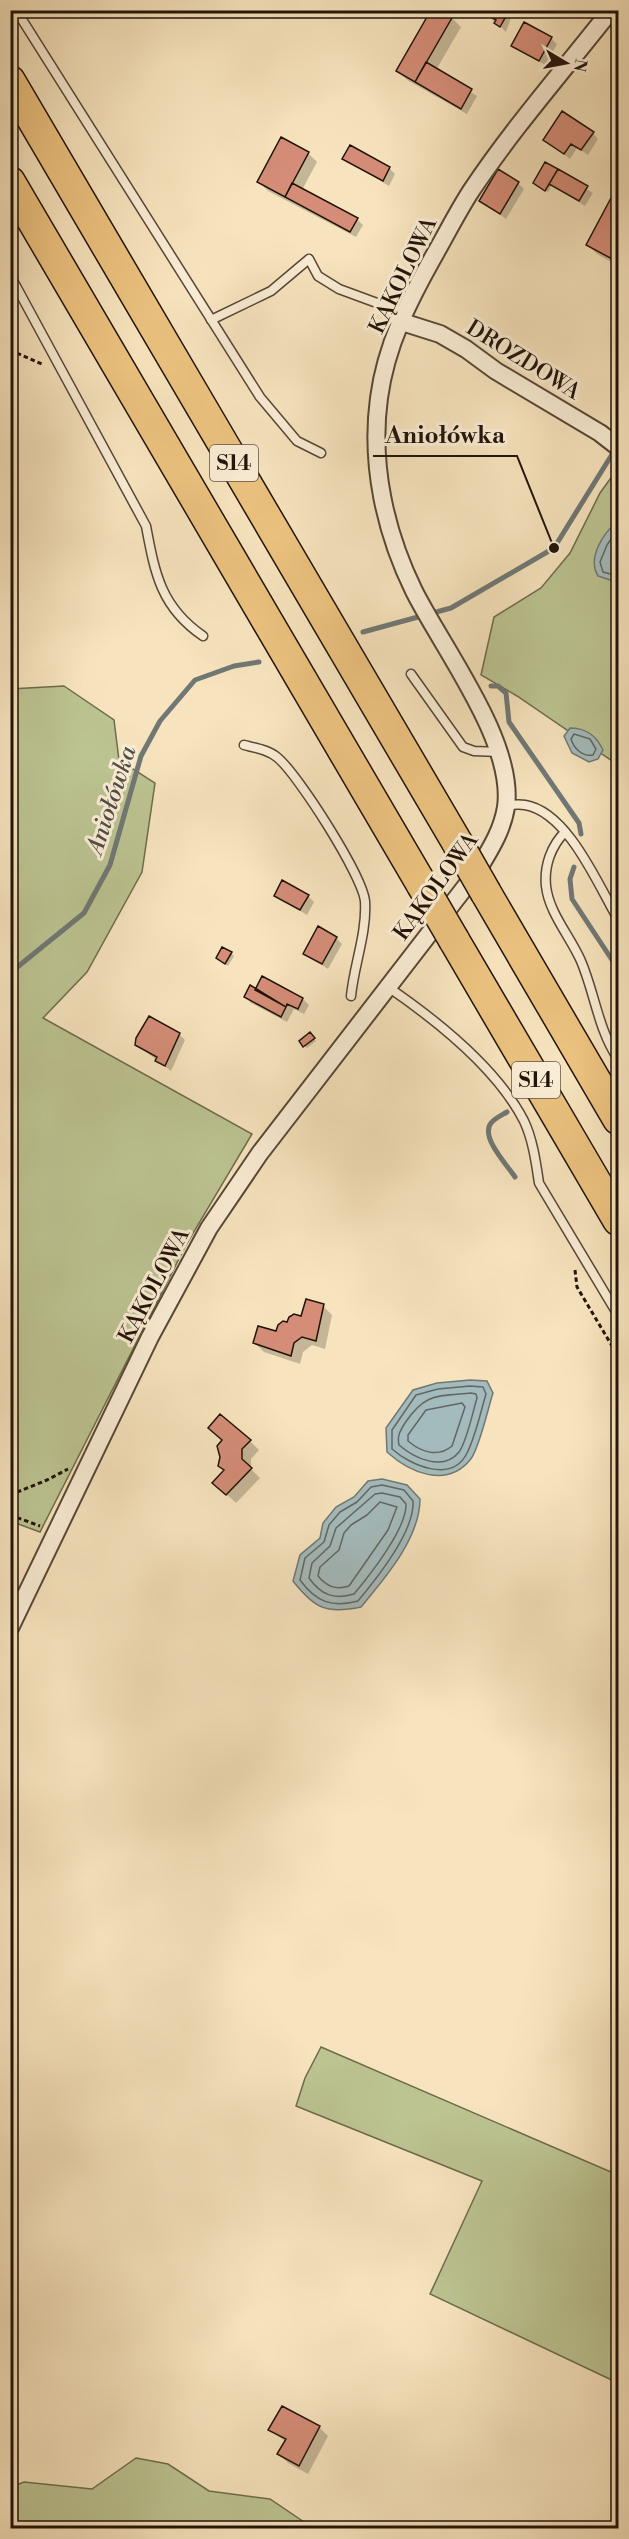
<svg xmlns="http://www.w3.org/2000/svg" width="629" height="2539" viewBox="0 0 629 2539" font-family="'Libre Bodoni',serif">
	<rect width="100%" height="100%" fill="#f7e4be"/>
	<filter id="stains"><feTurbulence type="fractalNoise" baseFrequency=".00333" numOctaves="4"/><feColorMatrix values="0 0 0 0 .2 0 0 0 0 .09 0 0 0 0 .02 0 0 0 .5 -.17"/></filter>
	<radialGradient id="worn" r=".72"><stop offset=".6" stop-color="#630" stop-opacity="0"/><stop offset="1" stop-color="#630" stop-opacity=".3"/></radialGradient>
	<path fill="#bcc492" stroke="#6e6c4d" stroke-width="1.5" d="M618 468V765L517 696 481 675 494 617 541 588 570 553 600 493Z
		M64 686 114 720 119 760 155 783 142 872 87 972 43 1018 252 1134 186 1245 40 1532 10 1521V689Z
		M321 2047 618 2175V2383L430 2294 482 2181 296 2106 305 2078Z
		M136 2458 168 2464 209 2491 270 2499 307 2524 306 2528H11V2487L24 2482 92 2489Z"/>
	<path fill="#a4bbbd" stroke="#707875" stroke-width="1.5" d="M618 521V582H616L598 576C587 558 603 533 618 521Z
		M570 728C586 728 596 735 603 750L598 759 589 762 572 753 564 736Z
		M470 1380 487 1381 493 1393C488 1408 479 1450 470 1460 446 1489 409 1472 387 1452L386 1428 413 1390 437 1383Z
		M382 1479 407 1485 420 1499C420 1538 385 1578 361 1607 326 1614 315 1609 293 1581L300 1555 320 1538 323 1523 336 1507 354 1497 368 1481Z"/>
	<path fill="#0003" d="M477 10H508L512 15 506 32 496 22Z
		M452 18 461 27 436 70 477 96 467 114 407 80 398 71Z
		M551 38 557 44 545 65 513 45Z
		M593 133 598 139 588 155 577 148 570 159 545 140Z
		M308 153 317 162 302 190 357 219 363 225 356 237 268 191 259 182Z
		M344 159 389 168 395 174 389 186Z
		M546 164 593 193 585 206 552 185 548 192 538 186Z
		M518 183 524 189 506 219 481 201Z
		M611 200 618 204V266L597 254 588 245Z
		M275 896H308L314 902 307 915Z
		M336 938 342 944 328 969 304 953Z
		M231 953 234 956 228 966 217 958Z
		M262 978 303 999 309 1005 304 1014 294 1009 287 1022 251 1003 245 997 257 990Z
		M179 1034 185 1040 171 1071 137 1045Z
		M313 1037 316 1041 307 1048 304 1046Z
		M323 1306 332 1315 325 1349 312 1345 303 1352 300 1364 264 1352 255 1343Z
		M250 1441 259 1450 251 1459V1469L260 1478 236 1503 214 1483 225 1471 220 1465Z
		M319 2427 328 2436 308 2474 288 2463 279 2454 286 2442 270 2430Z"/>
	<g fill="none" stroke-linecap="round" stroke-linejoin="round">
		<path stroke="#626762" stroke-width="1.5" d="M618 529 607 545 600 562 603 572 618 576
			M574 734 590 739 596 749 593 755C583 757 574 749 571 739Z
			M470 1386 483 1387 486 1394C480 1414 476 1435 467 1453 452 1484 410 1465 392 1449V1430L416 1395 438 1389Z
			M471 1393 476 1394 477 1398C473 1411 467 1441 459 1452 443 1472 414 1458 399 1445 397 1436 400 1431 405 1423 425 1393 437 1396 471 1393Z
			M462 1403 465 1407 452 1446C438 1458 421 1452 408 1441V1435L426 1410Z
			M382 1485 404 1490 413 1501C415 1531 377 1578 358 1601 332 1608 316 1602 300 1580L305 1558 324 1542 329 1525 340 1512 357 1502 371 1487Z
			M382 1493 400 1497 406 1504C407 1528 370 1575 354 1594 334 1600 321 1595 309 1578L312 1563 330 1546 336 1528 375 1494Z
			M380 1502 397 1507 388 1530 349 1586C336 1590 327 1587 318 1576L320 1567 339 1550 344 1533 351 1525 367 1515Z"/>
		<path stroke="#707875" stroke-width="5" d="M363 632 451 608 554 548 616 448
			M491 686H498L506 693 509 722 579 823 581 834
			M574 867 570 879 572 899 618 969
			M10 973 84 913 110 865 141 756 160 721 195 680 234 666 259 662
			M507 1112C502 1115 495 1118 491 1123 480 1137 507 1165 515 1177"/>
	</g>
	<path fill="#d58d78" stroke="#211308" stroke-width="1.5" d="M431 10H443L453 16 415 82 396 71Z
		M479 10H505L502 16 505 18 500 27 494 23 496 20Z
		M524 22 552 37 539 61 511 46Z
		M426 62 472 89 461 109 415 82Z
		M562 111 594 132 581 150 571 144 564 154 543 140Z
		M281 137 309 152 285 197 257 182Z
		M350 145 390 167 383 181 342 159Z
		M545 162 558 169 545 191 533 183Z
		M498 169 519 182 500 214 479 201Z
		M558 169 588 186 579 201 549 184Z
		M292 183 358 218 350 232 285 197Z
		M611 198 618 202V251L614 260 586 245Z
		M282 880 309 895 300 910 274 896Z
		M318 926 337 937 322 964 303 954Z
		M222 947 232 952 225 964 216 958Z
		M262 976 303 998 298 1009 287 1004 286 1007 255 990Z
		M250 985 286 1007 281 1017 244 997Z
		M149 1016 180 1033 165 1066 155 1061 157 1057 135 1045 136 1038Z
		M310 1032 315 1038 303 1047 299 1041Z
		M306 1299 324 1304 316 1341 302 1337 294 1343 291 1356 253 1343 258 1326 276 1331 278 1325 283 1321 287 1322 289 1317 294 1314 301 1316Z
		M220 1414 251 1440 242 1449V1459L252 1468 226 1495 212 1483 224 1470 218 1466 220 1457 217 1446 222 1440 208 1428Z
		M282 2406 320 2426 299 2466 277 2454 286 2439 268 2430Z"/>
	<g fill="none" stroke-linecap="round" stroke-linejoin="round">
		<defs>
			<path id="lane" d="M16 10 260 397 297 441 321 453
				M10 275 146 526C155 574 161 607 203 636
				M211 320 271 291 309 259 318 276 339 289 404 313
				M411 674 463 747 474 751 499 752
				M244 745C256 748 269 750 278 758 299 776 362 875 365 901 367 933 354 965 351 996
				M506 805C512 805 519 804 525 805 568 812 598 885 618 919
				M565 832C551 846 544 866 546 886 549 913 570 936 581 961 595 994 598 1029 618 1059
				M388 987C436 1020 497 1068 524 1121 533 1140 536 1163 539 1183L618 1315"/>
			<path id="street" d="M399 321 440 334 466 349 496 371 600 433 618 447
				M10 1628 150 1337 209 1228 260 1153 476 873C489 851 502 832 506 807 515 742 443 649 414 591 385 532 370 464 379 398 386 345 409 300 435 254 447 233 458 211 471 191 513 128 564 70 611 10"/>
			<path id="highway" d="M10 81 458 844
				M10 182 422 885
				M486 893 618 1119
				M454 940 618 1220"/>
		</defs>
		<use href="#lane" stroke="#564736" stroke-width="11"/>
		<use href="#street" stroke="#564736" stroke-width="20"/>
		<use href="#highway" stroke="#211308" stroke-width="33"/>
		<path stroke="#211308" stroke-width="3" stroke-dasharray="4.5 3" stroke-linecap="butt" d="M10 350 44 365
			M575 1270 577 1287 618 1356
			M10 1495 47 1480 68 1469
			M10 1515 40 1526"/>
		<use href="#lane" stroke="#faedd5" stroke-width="8"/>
		<use href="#street" stroke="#faedd5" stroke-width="16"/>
		<use href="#highway" stroke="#ecc27f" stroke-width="30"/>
		<defs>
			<path id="highway-bridge" d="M458 844 486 893
				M422 885 454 940"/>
		</defs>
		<use href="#highway-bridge" stroke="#211308" stroke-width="33" stroke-linecap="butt"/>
		<use href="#highway-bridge" stroke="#ecc27f" stroke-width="30"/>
	</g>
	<g text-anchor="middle" stroke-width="6" stroke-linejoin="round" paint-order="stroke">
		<g fill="#faedd5" stroke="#625446" stroke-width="1.5">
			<rect x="210" y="445" width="48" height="36" rx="4.5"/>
			<rect x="512" y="1062" width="48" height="36" rx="4.5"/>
		</g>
		<g font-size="21" font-weight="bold" fill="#211308">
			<text x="234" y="470">S14</text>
			<text x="536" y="1087">S14</text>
		</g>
		<g font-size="22" fill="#211308" stroke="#faedd5">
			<text transform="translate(402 275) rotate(-64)" y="8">KĄKOLOWA</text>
			<text transform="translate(524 359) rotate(32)" y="8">DROZDOWA</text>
			<text transform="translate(435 886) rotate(-54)" y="8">KĄKOLOWA</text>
			<text transform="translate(153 1285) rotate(-62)" y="8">KĄKOLOWA</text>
		</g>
		<g font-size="24" font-style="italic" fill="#4f4e47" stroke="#faedd5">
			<text transform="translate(111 800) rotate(-72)" y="8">Aniołówka</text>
		</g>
	</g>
	<path fill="none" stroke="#211308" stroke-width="2" d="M554 548L517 456H373"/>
	<circle fill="#211308" stroke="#faedd5" stroke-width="2" cx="554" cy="548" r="6"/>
	<g font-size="24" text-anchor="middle" font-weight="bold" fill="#211308" stroke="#faedd5" stroke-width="6" stroke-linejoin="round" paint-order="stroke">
		<text x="445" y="443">Aniołówka</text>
	</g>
	<rect width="629" height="2539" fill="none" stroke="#f7e4be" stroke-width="36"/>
	<rect x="12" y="12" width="605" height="2515" fill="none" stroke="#211308" stroke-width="3"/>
	<rect x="18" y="18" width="593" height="2503" fill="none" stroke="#211308" stroke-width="1.5"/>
	<g transform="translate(566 63) rotate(100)" stroke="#faedd5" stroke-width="4.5" paint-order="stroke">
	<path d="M0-4.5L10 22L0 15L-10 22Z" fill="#211308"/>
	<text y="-9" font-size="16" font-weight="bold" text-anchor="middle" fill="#211308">N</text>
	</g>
	<rect width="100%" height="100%" filter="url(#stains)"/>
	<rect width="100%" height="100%" fill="url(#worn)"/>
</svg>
